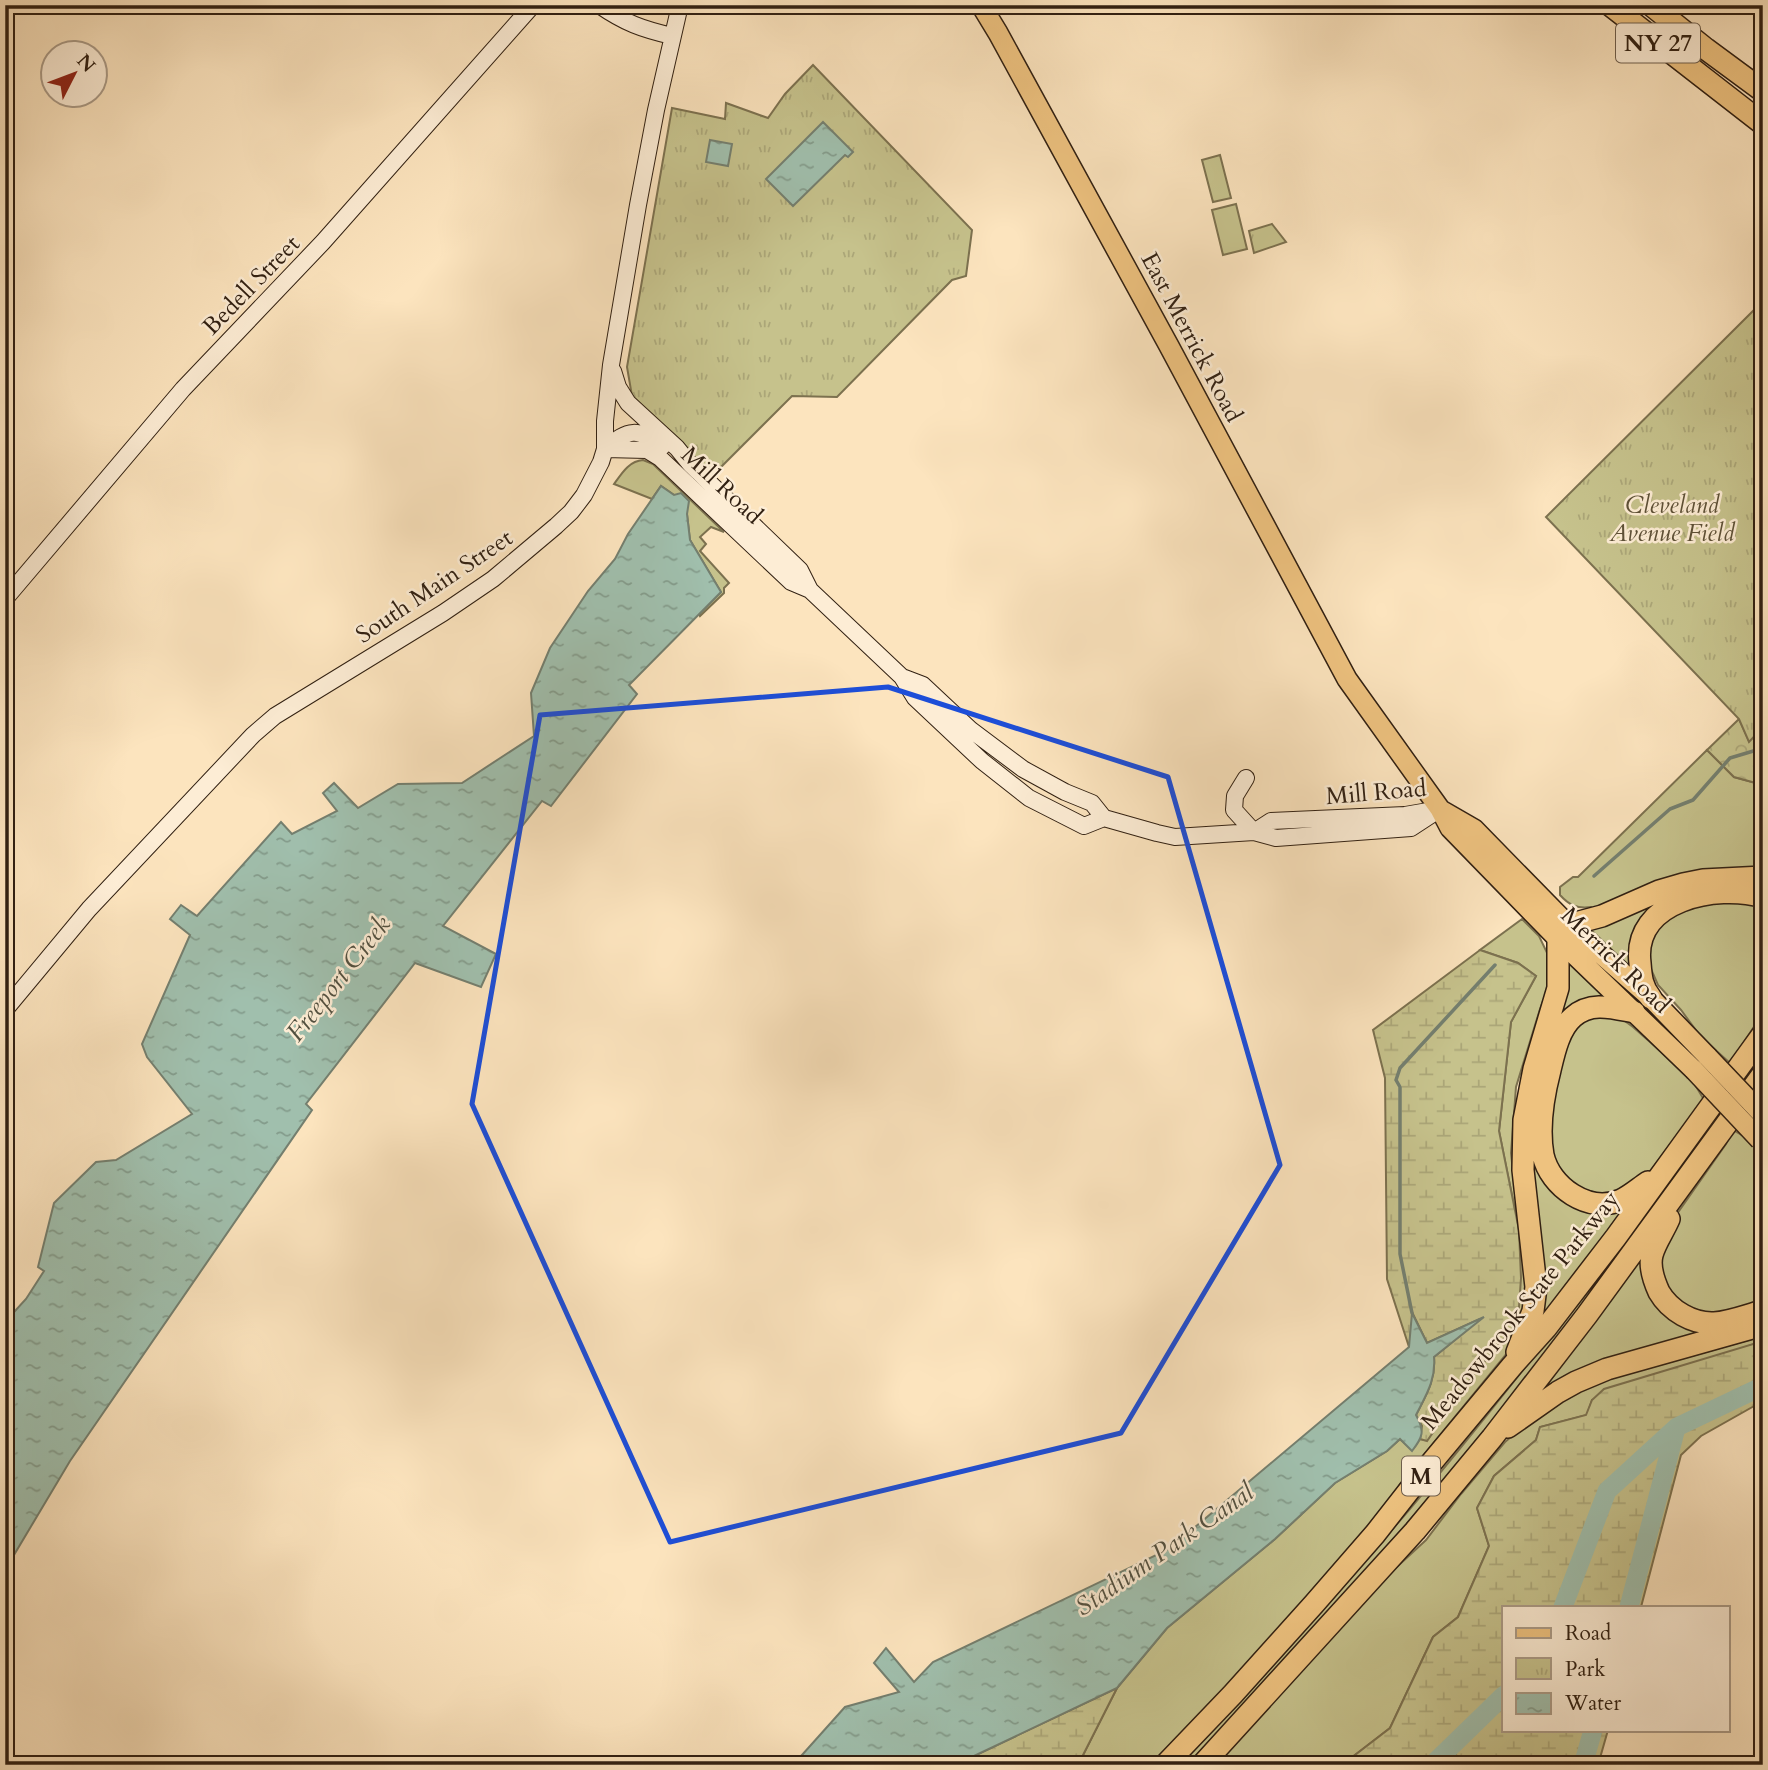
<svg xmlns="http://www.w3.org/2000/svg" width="1768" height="1770" viewBox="0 0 1768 1770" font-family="Cardo,serif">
	<defs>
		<pattern id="forest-crowns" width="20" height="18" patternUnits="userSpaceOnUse" patternTransform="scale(1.75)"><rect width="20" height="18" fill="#c6c28c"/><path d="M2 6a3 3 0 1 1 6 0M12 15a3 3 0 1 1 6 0" fill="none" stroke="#aba678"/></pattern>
		<pattern id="wetland-marsh" width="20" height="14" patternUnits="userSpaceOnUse" patternTransform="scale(1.75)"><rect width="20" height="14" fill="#c6c28c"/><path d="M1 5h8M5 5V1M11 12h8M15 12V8" fill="none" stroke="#aba678"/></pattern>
		<pattern id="park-tufts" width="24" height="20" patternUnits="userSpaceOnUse" patternTransform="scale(1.75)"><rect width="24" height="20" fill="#c6c28c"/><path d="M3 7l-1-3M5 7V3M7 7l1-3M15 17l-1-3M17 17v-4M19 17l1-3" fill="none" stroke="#aba678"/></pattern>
		<pattern id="water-ripples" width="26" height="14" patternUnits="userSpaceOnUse" patternTransform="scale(1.75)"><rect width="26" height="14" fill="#a0bfad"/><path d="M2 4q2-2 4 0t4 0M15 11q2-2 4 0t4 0" fill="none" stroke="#839b8b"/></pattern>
	</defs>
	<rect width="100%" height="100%" fill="#fce4be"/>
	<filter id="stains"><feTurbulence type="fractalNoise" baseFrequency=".00286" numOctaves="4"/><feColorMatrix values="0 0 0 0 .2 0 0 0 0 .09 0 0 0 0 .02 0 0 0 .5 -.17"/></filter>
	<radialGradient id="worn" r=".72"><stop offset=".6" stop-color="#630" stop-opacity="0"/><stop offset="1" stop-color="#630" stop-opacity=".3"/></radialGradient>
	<path fill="#c6c28c" stroke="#7c714f" stroke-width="2" d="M1220 155 1231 198 1213 202 1202 160Z
		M1236 204 1247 249 1223 255 1212 210Z
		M643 460 653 464 724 532 711 527 700 537 706 544 700 551 729 583 724 588V593L700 616 699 614 721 592 690 540 687 514 674 495 661 486 652 499 614 484C622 473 629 461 643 460Z
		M1707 750 1734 777 1763 785V870L1592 912 1591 907C1577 909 1569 905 1560 895V887L1573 877H1578Z
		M1675 897 1631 968 1588 927 1643 904Z
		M1711 898 1763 902V1013L1740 1048 1731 1064 1701 1037 1681 1010 1658 985 1647 960 1657 921Z
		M1522 919 1539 936 1550 959 1551 980 1540 1009 1516 1087 1511 1153 1519 1230 1529 1280 1517 1341 1400 1484 1384 1511 1235 1677 1153 1765H1078L1117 1688 1167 1628 1275 1539 1335 1483 1387 1451 1400 1439 1412 1450 1420 1439 1427 1440 1473 1375 1518 1322 1519 1230 1499 1131 1511 1022 1536 976 1518 963 1480 950Z
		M1566 960 1610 996 1608 1001C1594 1000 1580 1004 1569 1014 1543 1042 1535 1111 1539 1147 1539 1152 1539 1159 1541 1163 1545 1176 1560 1194 1571 1200 1585 1209 1608 1205 1624 1204L1626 1207 1598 1247 1539 1322 1536 1319C1543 1292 1540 1267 1537 1239 1533 1204 1529 1168 1529 1132 1531 1072 1562 1020 1566 960Z
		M1589 1012 1622 1019 1633 1027 1691 1078 1703 1098 1708 1102 1693 1114 1644 1179 1612 1197 1567 1185 1547 1143 1555 1076 1565 1038Z
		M1733 1130 1757 1144 1763 1151V1303L1715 1316 1691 1310 1675 1301 1664 1282 1658 1266 1672 1221 1726 1144Z
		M1641 1220 1644 1223C1570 1322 1496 1420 1415 1514 1341 1600 1265 1683 1187 1765H1176C1255 1681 1334 1598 1409 1510 1489 1416 1564 1317 1641 1220Z
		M1652 1240 1653 1291 1721 1326 1547 1391 1544 1389Z
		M1763 1336V1341L1592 1400 1587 1415 1540 1427 1536 1440 1494 1476 1477 1508 1489 1546 1458 1617 1433 1637 1390 1728 1342 1765H1214L1387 1576 1426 1540 1461 1494 1505 1442 1545 1408 1577 1388Z"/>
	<path fill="url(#forest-crowns)" stroke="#7c714f" stroke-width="2" d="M1739 719 1749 741 1763 727V785L1734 777 1707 750Z"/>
	<path fill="url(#wetland-marsh)" stroke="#7c714f" stroke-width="2" d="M1480 950 1518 963 1536 976 1511 1022 1499 1131 1519 1230 1521 1278 1518 1322 1473 1375 1427 1441 1420 1439 1422 1426 1416 1415C1426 1395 1436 1380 1434 1357L1480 1319 1427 1343 1413 1314 1409 1347 1387 1279 1385 1078 1373 1030Z
		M1763 1341V1401L1701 1436 1681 1455 1641 1607H1504V1730H1608L1598 1765H1466L1459 1757 1452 1753 1439 1765H1342L1390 1728 1433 1637 1458 1617 1489 1546 1477 1508 1494 1476 1536 1440 1540 1427 1586 1415 1592 1400 1604 1389Z
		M1117 1688 1078 1765H955Z"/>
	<path fill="url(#park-tufts)" stroke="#7c714f" stroke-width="2" d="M813 65 972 230 966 276 952 280 837 397 792 396 713 475 632 396 627 367 672 108 725 119 726 103 768 118 785 94Z
		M1272 224 1286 242 1254 253 1249 231Z
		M1763 301V727L1749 742 1739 719 1546 517Z"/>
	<path fill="url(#water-ripples)" stroke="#747f6f" stroke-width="2" d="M823 122 853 152 848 157 845 155 793 206 766 179Z
		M710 140 732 144 728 166 706 162Z
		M661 486 674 495 681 493 689 501 687 514 690 540 721 592 629 685 637 694 551 806 542 801 443 926 496 954 481 987 415 963 306 1104 312 1110 70 1461 5 1570V1322L26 1299 44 1271 38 1267 54 1203 96 1162 116 1160 192 1114 147 1057 142 1044 190 935 170 919 181 905 197 916 281 822 292 834 337 811 323 793 334 783 358 808 398 784 462 783 534 736 531 693 550 648 588 591 615 559 628 534Z
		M1412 1313 1427 1343 1484 1317 1434 1357C1436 1380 1426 1395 1416 1415 1425 1431 1423 1437 1412 1451L1400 1439 1387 1451 1335 1483 1275 1539 1167 1628 1117 1688 955 1765H793L845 1707 899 1692 874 1663 886 1648 914 1682 933 1662 1169 1549 1409 1347Z"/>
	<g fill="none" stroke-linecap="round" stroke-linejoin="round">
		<path stroke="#747f6f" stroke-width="3.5" d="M1594 876 1670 809 1693 800 1730 758 1760 749 1763 747
			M1412 1313 1400 1254V1087L1396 1080 1400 1068 1495 965"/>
		<path stroke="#a0bfad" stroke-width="19" d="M1563 1607 1607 1491 1677 1427 1763 1386
			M1629 1607 1676 1428
			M1432 1765 1504 1695
			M1583 1765 1593 1730"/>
		<defs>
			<path id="secondary" d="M599 5C625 23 642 29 672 36
				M613 371 618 387 628 403 677 448 690 464 800 570 810 590
				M605 449 647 450 660 458 791 582 810 590 902 677 915 698 982 761 1029 798 1084 826 1104 818
				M605 449C629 428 637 428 663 446
				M5 599 183 389 323 242 533 5
				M902 677 923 685 971 730 1023 769 1065 792 1092 803 1104 818 1157 833 1175 837 1254 832 1276 838 1411 828 1440 809
				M1246 778 1235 796 1234 810 1254 832
				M1254 832 1271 821 1405 815 1434 810
				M5 1010 89 909 253 735 275 716 443 613 493 579 556 526 571 512 584 495 601 462 605 449V421L611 365 638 205 656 110 680 5"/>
			<path id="primary" d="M981 5 998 33 1169 346 1347 679 1440 809 1450 828 1558 939 1694 1070
				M1441 810 1474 829 1568 925 1651 998 1708 1057"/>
			<path id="highway" d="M1610 5 1763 124
				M1651 5 1706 49 1763 91
				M1568 925 1602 916 1659 891 1683 884 1703 880 1763 877
				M1651 998C1642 987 1641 977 1640 963 1632 900 1717 883 1763 897
				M1634 1012C1613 1008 1591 1001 1573 1017 1559 1029 1554 1053 1550 1070 1543 1097 1538 1127 1543 1155 1550 1187 1589 1214 1621 1200 1630 1196 1639 1188 1648 1182
				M1669 1219C1664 1231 1655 1243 1652 1255 1649 1267 1654 1281 1659 1292 1670 1311 1693 1324 1714 1323 1731 1322 1747 1315 1763 1311
				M1517 1352 1533 1311 1536 1287 1523 1170 1524 1120 1534 1069 1558 988V939
				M1508 1427 1558 1392 1576 1382 1607 1369 1763 1325
				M1165 1765 1233 1694 1314 1604 1375 1534 1422 1474 1512 1366 1546 1328 1616 1237 1763 1034
				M1202 1765 1415 1531 1492 1438 1587 1315 1763 1074"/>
		</defs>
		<use href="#secondary" stroke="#312012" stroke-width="18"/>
		<use href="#primary" stroke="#312012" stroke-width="22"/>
		<use href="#highway" stroke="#312012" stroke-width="24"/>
		<use href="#secondary" stroke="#fdedd5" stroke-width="16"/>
		<use href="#primary" stroke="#eec27f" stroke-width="19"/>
		<use href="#highway" stroke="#eec27f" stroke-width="21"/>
		<defs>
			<path id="primary-bridge" d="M1708 1057 1763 1115
				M1694 1070 1760 1140"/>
		</defs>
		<use href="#primary-bridge" stroke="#312012" stroke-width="22" stroke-linecap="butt"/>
		<use href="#primary-bridge" stroke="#eec27f" stroke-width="19"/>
	</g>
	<path fill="none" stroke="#1d4ed8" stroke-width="5" stroke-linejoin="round" d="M888 687 1168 777 1280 1165 1121 1433 670 1542 472 1104 540 715Z"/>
	<g text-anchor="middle" stroke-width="5" stroke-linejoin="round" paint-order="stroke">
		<g fill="#fdedd5" stroke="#6e5e4c" stroke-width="2">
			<rect x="1616" y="23.5" width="84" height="39" rx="5"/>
			<rect x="1402" y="1456.5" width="38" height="39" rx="5"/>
		</g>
		<g font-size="23" font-weight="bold" fill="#312012">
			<text x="1658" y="51">NY 27</text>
			<text x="1421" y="1484">M</text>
		</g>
		<g font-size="24" fill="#312012" stroke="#fdedd5">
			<text transform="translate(251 285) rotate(-46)" y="8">Bedell Street</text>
			<text transform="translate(1192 337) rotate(62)" y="8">East Merrick Road</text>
			<text transform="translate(722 485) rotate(43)" y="8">Mill Road</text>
			<text transform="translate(434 586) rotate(-34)" y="8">South Main Street</text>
			<text transform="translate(1376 792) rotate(-5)" y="8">Mill Road</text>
			<text transform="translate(1616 960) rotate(44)" y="8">Merrick Road</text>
			<text transform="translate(1520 1310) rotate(-51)" y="8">Meadowbrook State Parkway</text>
		</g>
		<g font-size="24" font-style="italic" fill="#5e5137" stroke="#fdedd5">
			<text x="1672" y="513">Cleveland<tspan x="1672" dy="28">Avenue Field</tspan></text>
		</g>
		<g font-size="26" font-style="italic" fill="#525040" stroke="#fdedd5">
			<text transform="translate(338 978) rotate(-52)" y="9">Freeport Creek</text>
			<text transform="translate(1164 1549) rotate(-35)" y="9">Stadium Park Canal</text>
		</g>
	</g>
	<rect width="1768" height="1770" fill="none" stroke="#fce4be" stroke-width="28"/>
	<rect x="7" y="7" width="1754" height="1756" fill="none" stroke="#312012" stroke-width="3.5"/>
	<rect x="14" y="14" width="1740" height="1742" fill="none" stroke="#312012" stroke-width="2"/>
	<rect x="1502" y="1606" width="228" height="126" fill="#fdedd5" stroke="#ab9b87" stroke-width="2"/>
	<rect x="1516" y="1628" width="35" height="10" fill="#eec27f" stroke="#ab9b87" stroke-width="2"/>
	<text x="1565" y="1640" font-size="21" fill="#312012">Road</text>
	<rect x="1516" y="1658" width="35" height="21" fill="url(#park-tufts)" stroke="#ab9b87" stroke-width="2"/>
	<text x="1565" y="1676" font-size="21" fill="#312012">Park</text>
	<rect x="1516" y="1693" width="35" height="21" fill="url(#water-ripples)" stroke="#ab9b87" stroke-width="2"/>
	<text x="1565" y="1710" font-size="21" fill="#312012">Water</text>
	<g transform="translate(74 74) rotate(48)"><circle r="33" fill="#fdedd5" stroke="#ab9b87" stroke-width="2"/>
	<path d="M0-5L12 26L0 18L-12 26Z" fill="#8f2418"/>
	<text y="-10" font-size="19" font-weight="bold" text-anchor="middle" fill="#312012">N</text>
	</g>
	<rect width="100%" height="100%" filter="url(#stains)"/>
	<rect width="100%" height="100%" fill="url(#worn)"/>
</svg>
